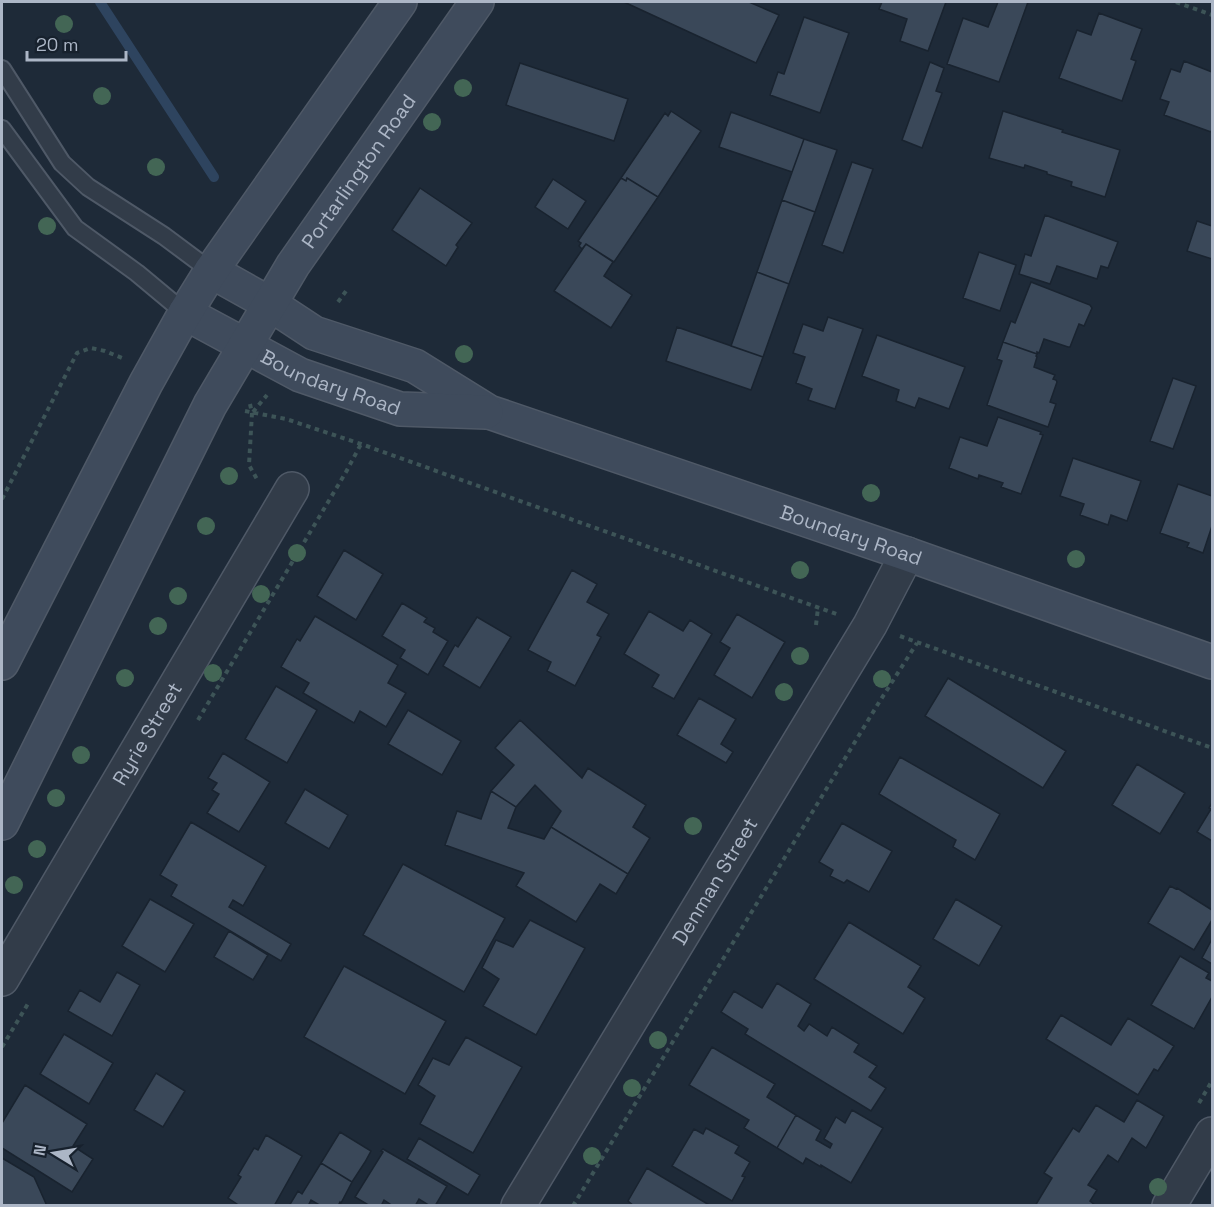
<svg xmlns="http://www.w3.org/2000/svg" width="1214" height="1207" viewBox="0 0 1214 1207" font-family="'Space Grotesk',sans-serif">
	<rect width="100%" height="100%" fill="#1e2a38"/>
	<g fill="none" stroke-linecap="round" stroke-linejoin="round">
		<path stroke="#2e445f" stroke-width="10" d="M100 2 214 177"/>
	</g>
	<path fill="#3a4859" stroke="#19232f" stroke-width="1.5" d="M624 2H749L779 15 756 63Z
		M882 2H946L928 51 900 41 907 19 879 9Z
		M998 2H1028L999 82 947 64 963 18 988 27Z
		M1099 13 1142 29 1131 59 1136 61 1122 101 1059 78 1077 30 1091 35Z
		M804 17 849 33 820 113 770 95 778 72 784 74Z
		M1184 61 1212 72V129L1211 132 1164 115 1169 102 1160 99 1171 69 1180 72Z
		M930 62 944 68 936 91 942 93 922 148 902 140Z
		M520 63 628 99 614 141 506 105Z
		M671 111 701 131 658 197 627 178 626 181 621 178 665 113 668 116Z
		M1003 111 1063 130 1062 132 1120 150 1105 197 1071 186 1072 182 1047 174V172L1025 165 1024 168 989 158Z
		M731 112 804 139 792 172 719 147Z
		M804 139 837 150 815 212 782 200Z
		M852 162 873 169 843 253 822 245Z
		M621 178 626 181 627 178 658 197 614 262 586 244 582 249 579 246 581 243 578 241Z
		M553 179 586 201 568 229 535 207Z
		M420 188 472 223 456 245 458 247 446 266 392 230Z
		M782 200 815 212 789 284 757 272Z
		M1045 215 1118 242 1108 268 1101 266 1097 279 1057 266 1050 284 1019 274 1025 254 1031 256Z
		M1197 221 1212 226V259L1187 251Z
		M586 244 613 262 604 276 632 295 611 328 554 291Z
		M979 252 1016 265 1000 311 963 298Z
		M757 272 789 284 763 357 731 346Z
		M1031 282 1090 305 1092 308 1084 326 1079 324 1070 347H1068L1044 339 1039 353 1037 352V354L1003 342 1011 321 1015 323Z
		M828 317 863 329 835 409 808 400 812 389 796 383 805 357 793 353 803 324 823 331Z
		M677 327 763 357 751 390 666 361Z
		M877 335 965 367 949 409 919 398 915 408 896 401 899 390 862 376Z
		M1003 342 1037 354 1036 356 1037 357 1034 367 1055 375 1053 379 1056 380 1057 382 1050 402 1056 404 1048 427 987 405 1002 361 997 359Z
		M1173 378 1196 386 1173 449 1150 441Z
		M998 417 1041 432 1040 434 1043 435 1021 494 1001 487 1003 483 979 475 978 479 949 468 960 437 987 446Z
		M1073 458 1141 481 1127 521 1111 515 1108 525 1080 515 1084 504 1060 496Z
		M1178 484 1212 496V526L1203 553 1187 547 1189 543 1160 533Z
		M344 550 383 574 356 620 317 596Z
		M572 570 597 584 587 602 609 614 597 635 601 637 575 686 547 671 551 662 528 650Z
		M402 603 427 618 424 622 435 628 433 632 448 641 428 675 400 658 405 650 382 636Z
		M649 611 683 631 690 620 712 634 674 699 652 687 659 675 624 654Z
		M737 614 785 642 752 698 714 675 730 648 720 642Z
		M315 616 398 665 388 683 406 693 386 727 360 711 354 723 303 693 309 683 281 667 297 639 300 641Z
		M477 617 511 637 480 688 443 666 455 645 458 647Z
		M948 678 1066 751 1043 788 925 716Z
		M276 686 317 710 287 763 245 739Z
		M699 698 736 719 721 744 733 752 726 763 677 735Z
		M408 710 461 741 442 775 388 744Z
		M520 720 582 778 588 768 646 805 633 827 650 838 628 874 551 827 561 811 535 785 516 807 491 791 514 765 495 748Z
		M223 753 270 782 239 832 207 813 219 794 212 790 217 783 208 778Z
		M900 757 1000 814 975 860 953 847 956 840 879 794Z
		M1137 764 1185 793 1160 834 1112 805Z
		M305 789 348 815 329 849 285 823Z
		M491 791 516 807 508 828 544 839 551 827 628 874 616 894 600 884 576 922 516 886 524 873 445 845 457 811 481 819Z
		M1212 803V841L1197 832 1211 809 1209 808Z
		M191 822 266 866 243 906 233 900 229 907 291 944 281 961 171 896 177 885 160 875Z
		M842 823 892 851 869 892 847 880 844 883 830 876 833 870 819 862Z
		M403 864 505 918 464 992 363 935Z
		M1170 886 1176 889 1177 888 1212 910V920L1194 950 1148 923Z
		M150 899 194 924 165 972 122 946Z
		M956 899 1002 926 979 966 933 939Z
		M530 920 585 948 536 1035 483 1006 499 979 482 968 496 940 513 947Z
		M849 922 921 966 908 987 925 998 903 1034 814 979Z
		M229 931 268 955 253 980 214 957Z
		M1212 939V964L1202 958Z
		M1180 956 1209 973 1206 978 1212 981V997L1194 1029 1151 1005Z
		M344 966 446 1021 405 1094 304 1037Z
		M117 972 140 985 112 1036 68 1011 80 990 100 1002Z
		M777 983 811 1004 798 1026 804 1031 809 1024 827 1036 832 1027 859 1044 854 1052 877 1066 869 1077 886 1088 871 1111 745 1034 748 1029 721 1012 734 991 762 1008Z
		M1061 1015 1111 1045 1128 1018 1174 1046 1158 1071 1154 1069 1138 1095 1046 1039Z
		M64 1034 113 1063 89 1104 40 1074Z
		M466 1037 522 1067 473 1153 420 1124 435 1096 418 1085 433 1058 449 1065Z
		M712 1047 775 1084 767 1097 796 1115 777 1148 744 1128 749 1120 689 1085Z
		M156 1073 185 1091 163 1127 134 1110Z
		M25 1085 87 1124 73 1146 93 1159 72 1192 2 1148V1123Z
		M1137 1100 1164 1116 1146 1148 1132 1138 1118 1162 1108 1155 1088 1185 1097 1190 1090 1201 1096 1206H1035L1052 1178 1044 1173 1073 1128 1079 1132 1096 1105 1124 1122Z
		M852 1110 883 1128 851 1183 821 1165V1167L806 1158 803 1164 777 1148 796 1115 821 1130 816 1140 830 1148 832 1144 824 1139 836 1117 845 1123Z
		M706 1128 739 1146 735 1153 750 1162 742 1176 745 1177 732 1201 672 1166 694 1129 703 1134Z
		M340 1132 371 1151 365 1162 352 1182 321 1163Z
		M266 1135 302 1156 274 1206H240L228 1198 241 1177 238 1175 254 1148 258 1150Z
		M419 1138 480 1175 468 1195 407 1159Z
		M383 1149 447 1186 435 1206H430L419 1199 415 1206H393L384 1200 381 1206H370L355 1197 383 1152 381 1151Z
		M2 1158 34 1177 47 1206H2Z
		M321 1163 352 1182 341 1203 340 1202 338 1206H321L311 1200 308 1206H289L298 1191 302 1194Z
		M647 1168 711 1206H634L628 1201Z"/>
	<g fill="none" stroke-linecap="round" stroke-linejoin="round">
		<defs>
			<path id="service" d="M2 69 62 163 88 187 164 236 211 271
				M2 129 75 228 137 273 185 313"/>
			<g id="minor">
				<path id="s1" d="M2 979 292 489"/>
				<path id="s2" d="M518 1206 870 625 907 554"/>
				<path d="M1169 1206 1212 1134"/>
			</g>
			<g id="secondary">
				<path id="s3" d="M211 271 270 304 314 333 415 366 489 412 907 554 1212 662"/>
				<path id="s4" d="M185 313 300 375 400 409 486 412"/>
				<path d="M2 663 146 383 185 313 211 271 400 2"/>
				<path id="s5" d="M2 823 210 405 293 265 477 2"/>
			</g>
		</defs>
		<use href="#service" stroke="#4f5967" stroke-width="20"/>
		<use href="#minor" stroke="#4f5967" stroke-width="36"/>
		<use href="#secondary" stroke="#4f5967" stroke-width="36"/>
		<path stroke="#3d5457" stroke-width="4" stroke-dasharray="4.5 4.5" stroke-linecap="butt" d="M1176 2 1212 15
			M338 302 346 291
			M250 404 252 413 249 465 258 481
			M245 411 286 419 361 444 839 615
			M253 412 267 395
			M2 499 77 353 91 348 105 351 122 358
			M816 625 818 608
			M900 636 1212 748
			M198 720 346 472 361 444
			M2 1047 29 1002
			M1199 1103 1212 1081
			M573 1206 878 704 917 643"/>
		<use href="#service" stroke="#323c49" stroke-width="16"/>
		<use href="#minor" stroke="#323c49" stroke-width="33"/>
		<use href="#secondary" stroke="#3f4b5c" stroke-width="33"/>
	</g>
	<g fill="#436655">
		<circle cx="64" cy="24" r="9"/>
		<circle cx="463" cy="88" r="9"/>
		<circle cx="102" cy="96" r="9"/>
		<circle cx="432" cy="122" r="9"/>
		<circle cx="156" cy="167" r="9"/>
		<circle cx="47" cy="226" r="9"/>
		<circle cx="464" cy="354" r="9"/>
		<circle cx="229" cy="476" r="9"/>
		<circle cx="871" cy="493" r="9"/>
		<circle cx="206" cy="526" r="9"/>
		<circle cx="297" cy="553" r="9"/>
		<circle cx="1076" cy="559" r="9"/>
		<circle cx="800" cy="570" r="9"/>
		<circle cx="261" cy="594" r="9"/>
		<circle cx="178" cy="596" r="9"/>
		<circle cx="158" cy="626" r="9"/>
		<circle cx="800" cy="656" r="9"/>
		<circle cx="213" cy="673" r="9"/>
		<circle cx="125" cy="678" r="9"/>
		<circle cx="882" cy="679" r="9"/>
		<circle cx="784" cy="692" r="9"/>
		<circle cx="81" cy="755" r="9"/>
		<circle cx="56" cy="798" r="9"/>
		<circle cx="693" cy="826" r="9"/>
		<circle cx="37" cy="849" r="9"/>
		<circle cx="14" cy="885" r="9"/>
		<circle cx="658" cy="1040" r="9"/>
		<circle cx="632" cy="1088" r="9"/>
		<circle cx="592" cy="1156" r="9"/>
		<circle cx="1158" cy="1187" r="9"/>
	</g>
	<g text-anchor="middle" stroke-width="6" stroke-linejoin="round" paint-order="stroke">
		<g font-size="20" fill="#acb6c6" stroke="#17212d">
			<text dy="7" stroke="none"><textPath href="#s5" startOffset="744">Portarlington Road</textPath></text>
			<text dy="7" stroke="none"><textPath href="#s4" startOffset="162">Boundary Road</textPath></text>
			<text dy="7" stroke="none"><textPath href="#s3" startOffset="696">Boundary Road</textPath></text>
			<text dy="7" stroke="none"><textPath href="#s1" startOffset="285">Ryrie Street</textPath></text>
			<text dy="7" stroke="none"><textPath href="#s2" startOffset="380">Denman Street</textPath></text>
		</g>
	</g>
	<rect width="1214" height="1207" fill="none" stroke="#acb6c6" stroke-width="6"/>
	<g transform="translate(54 1153) rotate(281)" stroke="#17212d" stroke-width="4.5" paint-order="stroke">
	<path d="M0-4.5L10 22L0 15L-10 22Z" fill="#acb6c6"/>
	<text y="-9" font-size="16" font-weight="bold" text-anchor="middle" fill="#acb6c6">N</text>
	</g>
	<path d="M27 51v9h99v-9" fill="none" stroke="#acb6c6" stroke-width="3"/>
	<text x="36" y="51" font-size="18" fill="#acb6c6" stroke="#17212d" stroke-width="4.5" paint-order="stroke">20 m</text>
</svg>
